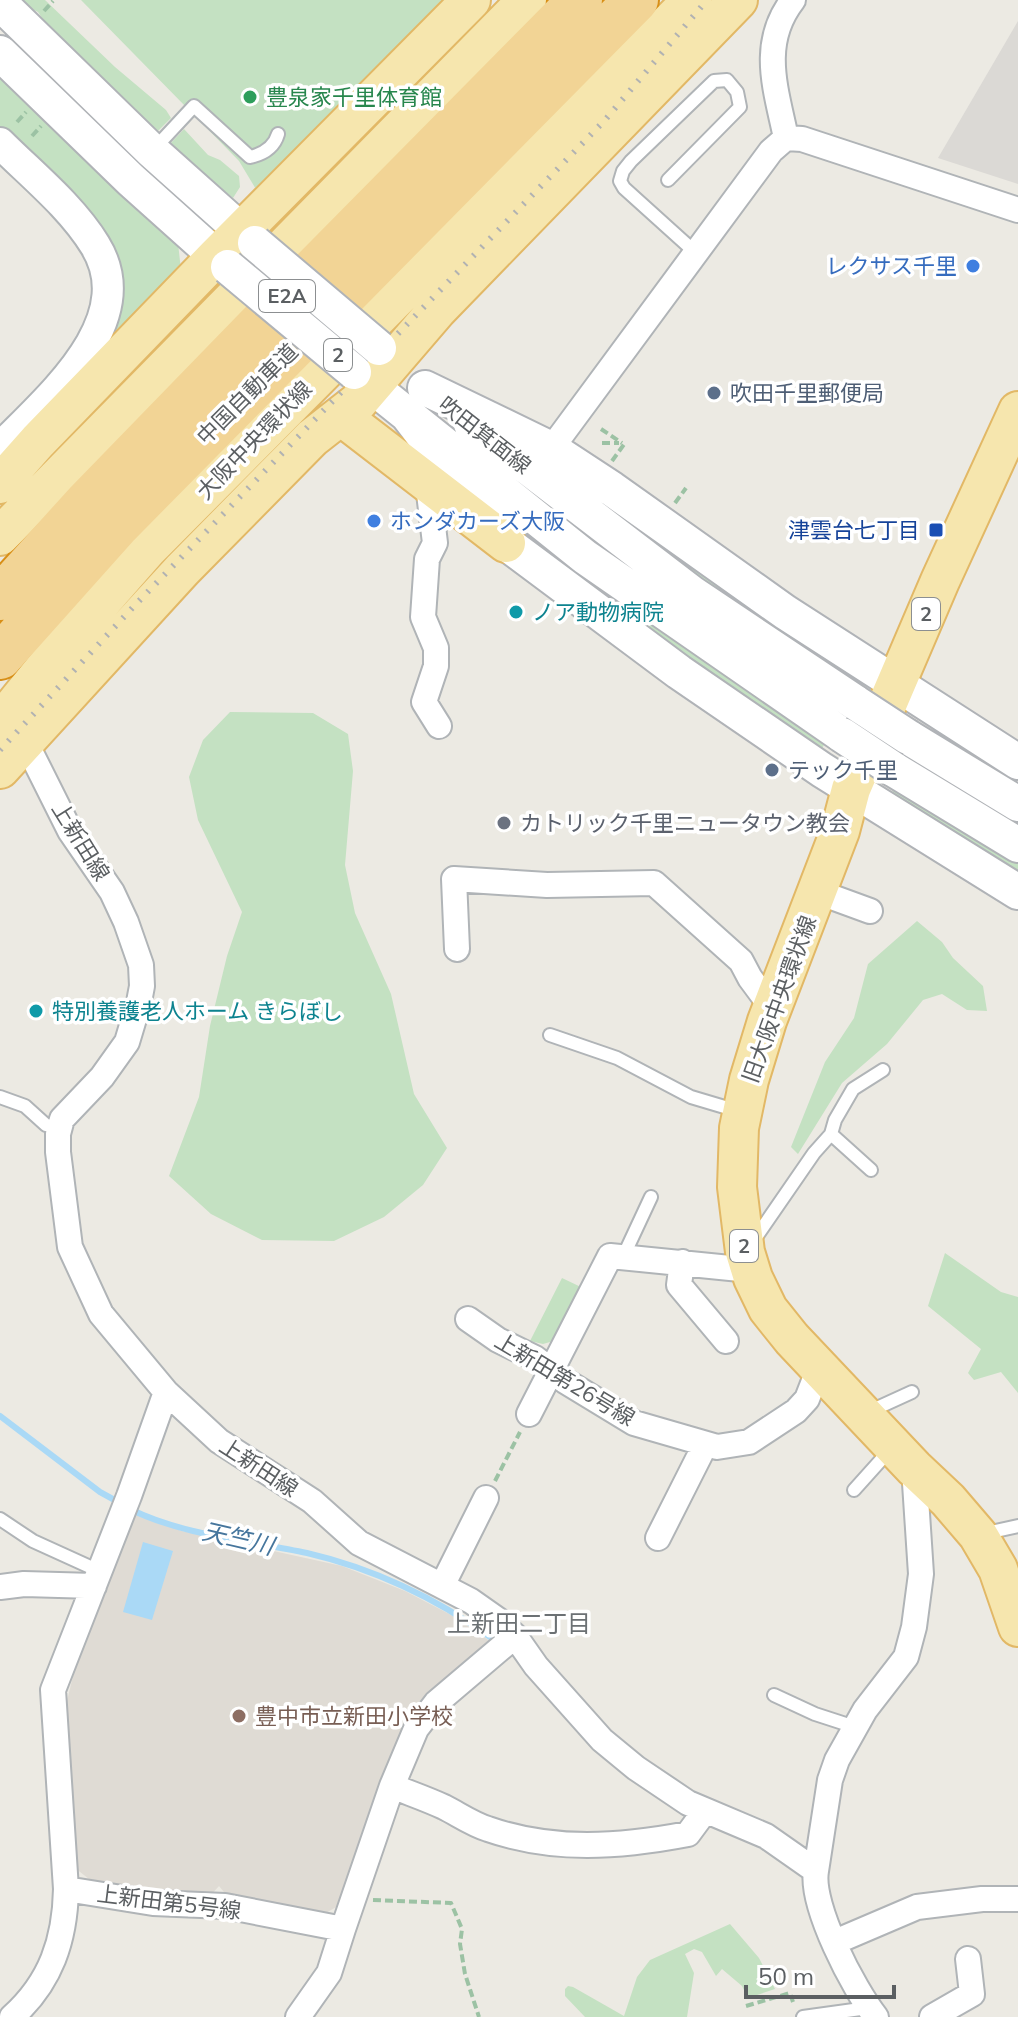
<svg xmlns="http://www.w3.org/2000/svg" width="1018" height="2017" viewBox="0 0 1018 2017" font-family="Mulish,'Noto Sans JP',sans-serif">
	<rect width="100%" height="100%" fill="#eceae3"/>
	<path fill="#dbd9d5" d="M1018 21V184L938 158Z"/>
	<path fill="#dfdbd4" d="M132 1513 182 1531 342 1566 405 1591 457 1618 491 1642 413 1712 338 1906 324 1914 228 1897 219 1886 210 1896 159 1894 89 1879 75 1868 66 1705 75 1668Z"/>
	<path fill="#c4e1c2" d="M15 0H45L115 67 166 110 171 118 155 134 50 30 38 12Z
		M81 0H458L260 196 239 161Z
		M0 69 178 243 181 270 110 340 118 320 121 294 0 129Z
		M184 129 208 155 220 160 239 176 240 187 233 198 169 145Z
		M571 476 862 681 861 692 587 500Z
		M486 500 618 600 825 743 819 754 558 567Z
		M230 712 313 713 348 734 353 771 345 865 355 913 391 994 414 1094 447 1148 423 1185 384 1217 334 1241 262 1240 211 1214 169 1176 199 1097 210 1026 227 956 242 912 198 820 189 777 203 740Z
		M894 788 1018 863V878L889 800Z
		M917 921 942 942 953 958 983 986 987 1011 967 1010 942 994 923 1000 887 1044 842 1083 798 1154 791 1147 825 1062 854 1018 868 964Z
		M945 1253 1001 1292 1018 1297V1393L1001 1372 974 1380 968 1373 981 1349 928 1306Z
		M562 1278 583 1288 557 1340 543 1344 530 1341Z
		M730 1924 759 1958 775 1989 748 1998 742 1986 722 1969 716 1976 702 1952 694 1949 685 1954 694 1973 687 2017H585L565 1996V1989L568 1986 573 1987 624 2016 637 1977 650 1960Z"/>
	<path fill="#aad9f6" d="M143 1542 173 1551 152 1620 123 1612Z"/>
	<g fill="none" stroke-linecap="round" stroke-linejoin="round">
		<path stroke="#aad9f6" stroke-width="6" d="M0 1416 100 1492 120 1503
			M130 1509C182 1535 250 1541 307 1553 372 1568 436 1598 490 1637"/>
		<defs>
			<path id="service" d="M154 149 194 106 250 157C263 154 274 148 278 134
				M668 180 740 107 737 92 727 80 714 81 631 161 623 171 620 181 624 188 696 253
				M550 1035 617 1058 691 1097 738 1111
				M0 1097 25 1106 46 1125 59 1127
				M831 1134 871 1170
				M754 1240 814 1153 831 1134 835 1120 853 1089 883 1070
				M623 1257 651 1197
				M866 1413 912 1392
				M854 1490 889 1451
				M0 1519 33 1541 99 1571
				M982 1534 1018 1526
				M774 1695 815 1714 855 1727
				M803 2017 868 2008"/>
			<path id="minor" d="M786 138C776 89 759 44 793 0
				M551 449 771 151 786 138 802 139 1018 210
				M428 485 435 543 427 559 423 617 436 648V666L424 702 439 726
				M25 741 70 831 112 892 126 922 141 965 142 986 139 1002 127 1042 102 1077 62 1119 58 1134V1152L70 1247 101 1314 166 1392 219 1441 312 1501 359 1543 471 1601 498 1620 515 1636 536 1666 602 1740 636 1768 688 1803 766 1836 816 1871C810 1905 854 1990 876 2017
				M818 892 870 911
				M457 949 454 879 547 885 654 883 741 961 750 978 773 1009
				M682 1262 679 1285 726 1341
				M468 1319 498 1340 535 1358 565 1381 634 1423 717 1447 749 1442 796 1411 807 1399 819 1368
				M166 1392 129 1496 53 1690 66 1889 153 1903 225 1906 343 1929 392 1786 416 1729 436 1703 515 1636
				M529 1414 610 1256 750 1270
				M658 1538 705 1445
				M442 1586 486 1498
				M0 1587 24 1584 94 1586
				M392 1786C409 1793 427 1799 444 1807 458 1814 472 1824 488 1829 554 1852 620 1847 688 1834L705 1811
				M816 1871 830 1780 837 1760 865 1710 906 1657 914 1627 921 1574 914 1468
				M835 1942 917 1907 982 1899H1018
				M12 2017C51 1982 65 1940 66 1889
				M298 2017 329 1973 343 1929
				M932 2017 972 1994 968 1959"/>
			<path id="tertiary" d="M0 143C32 175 71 206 95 245 142 321 48 398 0 448"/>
			<path id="secondary" d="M0 3 152 151 255 243
				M0 53 131 180 228 267
				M354 372 585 557 842 735
				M425 388 551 449 612 489 785 612 1018 762
				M409 417 506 543 679 672 822 770 1018 892
				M471 424 693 594 856 703
				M908 737 1018 804
				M893 769 1018 845"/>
			<path id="primary" d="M1018 411 940 581 851 789 840 831 767 1021 749 1080 739 1128 737 1187 745 1252 753 1278 768 1309 792 1339 914 1468 948 1500 978 1535 998 1569 1018 1627
				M341 416 506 543
				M0 484 38 441 216 257 471 0
				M0 536 527 0
				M0 723 60 649 147 550 692 0
				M0 769 182 570 312 438 358 402 437 310 738 0"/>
			<path id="motorway" d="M0 598 87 502 256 328 580 0
				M0 657 117 526 636 0"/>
		</defs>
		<use href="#service" stroke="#b0b4b7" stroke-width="16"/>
		<use href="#minor" stroke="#b0b4b7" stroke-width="28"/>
		<use href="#tertiary" stroke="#b0b4b7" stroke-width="34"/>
		<use href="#secondary" stroke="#b0b3b7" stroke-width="38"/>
		<use href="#primary" stroke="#e2b866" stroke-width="42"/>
		<use href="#motorway" stroke="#d88f17" stroke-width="48"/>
		<path stroke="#9cc2a4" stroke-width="4" stroke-dasharray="8 4" stroke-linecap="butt" d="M44 11 53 1
			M17 122 26 112
			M32 136 41 126
			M601 429 622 443
			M602 443H619
			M612 461 625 443
			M675 503 686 488
			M495 1481 520 1432
			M373 1900 451 1903 462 1929 460 1944 465 1974 479 2017
			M746 2006 790 1993 793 2002"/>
		<use href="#service" stroke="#fff" stroke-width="12"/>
		<use href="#minor" stroke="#fff" stroke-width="24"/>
		<use href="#tertiary" stroke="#fff" stroke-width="30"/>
		<use href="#secondary" stroke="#fff" stroke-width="34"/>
		<use href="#primary" stroke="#f6e6ae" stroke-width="38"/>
		<use href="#motorway" stroke="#f2d495" stroke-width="44"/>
		<path stroke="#b1b2b2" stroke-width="6" stroke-dasharray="2 10" stroke-linecap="butt" d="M0 750 137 603 605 120 707 0"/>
		<defs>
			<path id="secondary-bridge" d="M255 243 379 348
				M228 267 354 372
				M856 703 908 737
				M842 735 893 769"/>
		</defs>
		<use href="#secondary-bridge" stroke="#b0b3b7" stroke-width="38" stroke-linecap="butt"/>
		<use href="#secondary-bridge" stroke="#fff" stroke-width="34"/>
	</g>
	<circle fill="#2e9e5b" stroke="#fff" stroke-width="3" cx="250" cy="97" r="8"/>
	<g fill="#3f7fe0" stroke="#fff" stroke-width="3">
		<circle cx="973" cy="266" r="8"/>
		<circle cx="374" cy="521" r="8"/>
	</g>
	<g fill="#5c6f8a" stroke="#fff" stroke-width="3">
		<circle cx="714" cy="393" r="8"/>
		<circle cx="772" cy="770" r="8"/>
	</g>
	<rect fill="#1a4fb4" stroke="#fff" stroke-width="3" x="928" y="522" width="16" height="16" rx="4"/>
	<g fill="#0f9aa8" stroke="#fff" stroke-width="3">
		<circle cx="516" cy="612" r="8"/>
		<circle cx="36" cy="1011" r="8"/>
	</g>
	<circle fill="#6b7280" stroke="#fff" stroke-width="3" cx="504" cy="823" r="8"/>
	<circle fill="#8d6e63" stroke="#fff" stroke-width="3" cx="239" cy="1716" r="8"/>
	<g text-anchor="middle" stroke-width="7" stroke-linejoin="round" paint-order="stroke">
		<g fill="#fff" stroke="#8c8f91" stroke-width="2">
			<rect x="259" y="280" width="56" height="32" rx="6"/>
			<rect x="324" y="339" width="28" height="32" rx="6"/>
			<rect x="912" y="598" width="28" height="32" rx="6"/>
			<rect x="730" y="1230" width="28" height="32" rx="6"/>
		</g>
		<g font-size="20" font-weight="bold" fill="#5b5f62">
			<text x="287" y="303">E2A</text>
			<text x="338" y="362">2</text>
			<text x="926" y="621">2</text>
			<text x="744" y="1253">2</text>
		</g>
		<g font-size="22" fill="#27864d" stroke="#fff" text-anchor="start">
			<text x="266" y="105">豊泉家千里体育館</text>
		</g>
		<g font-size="22" fill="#366cbe" stroke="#fff" text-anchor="end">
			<text x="957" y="274">レクサス千里</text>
			<text x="390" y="529" text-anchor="start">ホンダカーズ大阪</text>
		</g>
		<g font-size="22" fill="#4e5e75" stroke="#fff" text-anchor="start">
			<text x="730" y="401">吹田千里郵便局</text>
			<text x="788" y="778">テック千里</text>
		</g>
		<g font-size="22" fill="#5b5f62" stroke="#fff">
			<text transform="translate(247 394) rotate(-45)" y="8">中国自動車道</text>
			<text transform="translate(485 435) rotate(38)" y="8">吹田箕面線</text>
			<text transform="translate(254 440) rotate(-46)" y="8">大阪中央環状線</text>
			<text transform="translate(81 841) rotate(58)" y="8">上新田線</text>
			<text transform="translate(779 999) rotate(-70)" y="8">旧大阪中央環状線</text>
			<text transform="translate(565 1379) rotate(31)" y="8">上新田第26号線</text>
			<text transform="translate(259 1467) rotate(33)" y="8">上新田線</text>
			<text transform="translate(169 1902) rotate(7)" y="8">上新田第5号線</text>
		</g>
		<g font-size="22" fill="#164399" stroke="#fff" text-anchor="end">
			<text x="920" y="538">津雲台七丁目</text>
		</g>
		<g font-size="22" fill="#0d838f" stroke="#fff" text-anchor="start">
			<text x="532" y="620">ノア動物病院</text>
			<text x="52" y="1019">特別養護老人ホーム きらぼし</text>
		</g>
		<g font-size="22" fill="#5b616d" stroke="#fff" text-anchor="start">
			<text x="520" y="831">カトリック千里ニュータウン教会</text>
		</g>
		<g font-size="22" fill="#785e54" stroke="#fff" text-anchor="start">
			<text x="255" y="1724">豊中市立新田小学校</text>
		</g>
		<g font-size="24" font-style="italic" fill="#46769d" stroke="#fff">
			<text transform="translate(238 1539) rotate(13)" y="8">天竺川</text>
		</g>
		<g font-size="24" fill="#6c7174" stroke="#fff">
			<text x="519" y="1632">上新田二丁目</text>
		</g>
	</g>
	<path d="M746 1985v12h148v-12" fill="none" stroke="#5b5f62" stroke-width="4"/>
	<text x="758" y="1985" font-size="24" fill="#5b5f62" stroke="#ffffff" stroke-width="6" paint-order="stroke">50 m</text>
</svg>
